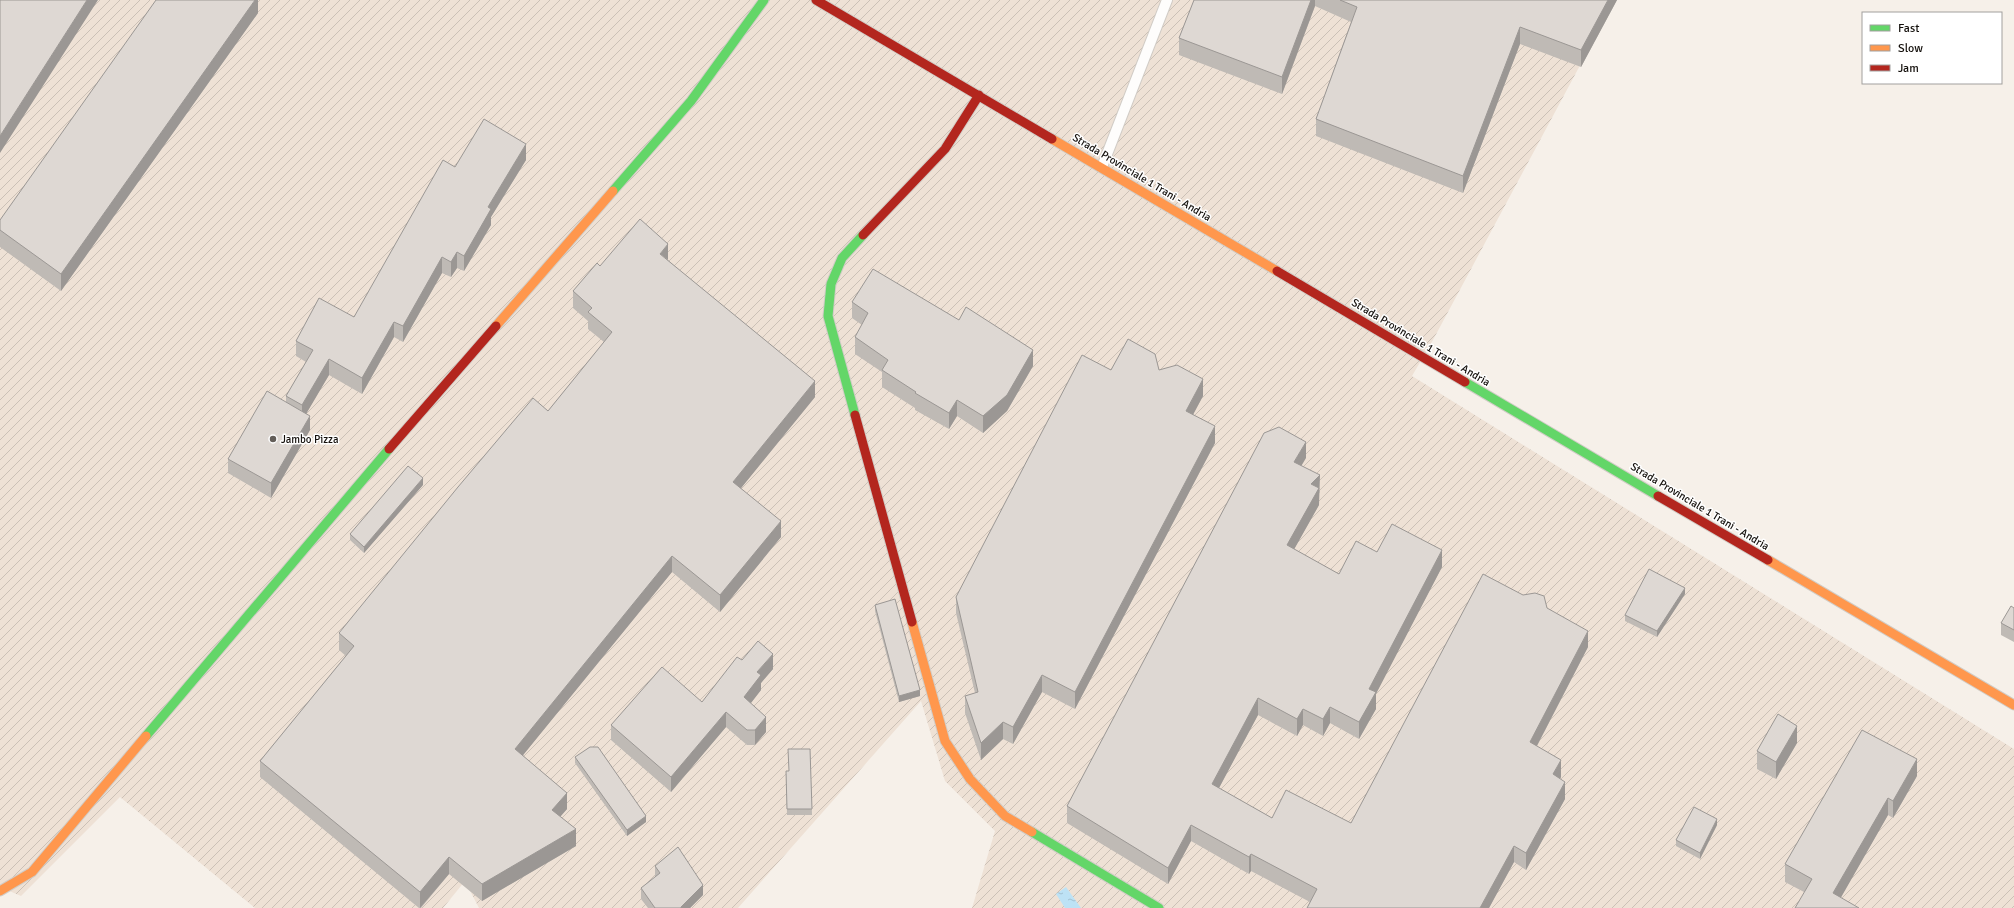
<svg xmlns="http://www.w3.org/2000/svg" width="2014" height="908" viewBox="0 0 2014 908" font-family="Signika,sans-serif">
	<defs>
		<pattern id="industrial-furrows" width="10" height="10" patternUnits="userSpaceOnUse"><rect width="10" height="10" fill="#eee1d5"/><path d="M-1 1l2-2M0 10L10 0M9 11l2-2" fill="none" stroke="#cbc0b6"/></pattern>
		<pattern id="water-ripples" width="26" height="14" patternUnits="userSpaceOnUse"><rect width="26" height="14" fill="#bde2f5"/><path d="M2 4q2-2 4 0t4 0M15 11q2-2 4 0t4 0" fill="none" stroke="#a2c1d1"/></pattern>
	</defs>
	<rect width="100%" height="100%" fill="#f6f0e9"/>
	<path fill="url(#industrial-furrows)" d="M0 0H1615L1433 340 1412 376 2014 749V908H972L995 831 945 781 921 701 738 908H479L465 881 443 908H255L120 797 21 896 0 887Z"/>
	<path fill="url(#water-ripples)" d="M1066 887 1081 908H1065L1056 894Z"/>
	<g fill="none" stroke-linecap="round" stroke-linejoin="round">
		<defs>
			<path id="lane" d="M1102 167 1167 0"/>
			<path id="fast" d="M613 191 691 101 764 0
				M1465 382 1658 496
				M855 415 828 316 831 284 842 258 863 235
				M146 736 389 449
				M1032 832 1159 908"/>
			<path id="slow" d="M1052 139 1277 271
				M496 326 613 191
				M1768 560 2014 705
				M912 622 945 741 970 779 1005 816 1032 832
				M0 891 32 872 146 736"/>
			<path id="jam" d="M816 0 1052 139
				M863 235 945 149 979 95
				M1277 271 1465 382
				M855 415 912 622
				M389 449 496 326
				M1658 496 1768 560"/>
		</defs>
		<use href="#lane" stroke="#d1ccc6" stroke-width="12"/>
		<use href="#fast" stroke="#d1ccc6" stroke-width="11"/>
		<use href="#slow" stroke="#d1ccc6" stroke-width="11"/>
		<use href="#jam" stroke="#d1ccc6" stroke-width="11"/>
		<use href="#lane" stroke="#fefdfc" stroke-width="10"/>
		<use href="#fast" stroke="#63d668" stroke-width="9"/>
		<use href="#slow" stroke="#ff974d" stroke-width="9"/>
		<use href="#jam" stroke="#b3261e" stroke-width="9"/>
	</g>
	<path fill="#bfbab5" d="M258 0V13L61 291 0 247V220Z
		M1194 0H1617L1581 67 1520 44 1463 193 1316 136V119L1351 22 1315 6 1282 94 1179 55V38Z
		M526 160 491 217V225L464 271 457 268 451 277 442 273 403 342 394 337 362 394 329 375 306 413 310 430 271 498 228 473V459L286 402V396L306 362 296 356V341L354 317 455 167Z
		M668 260 815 397 741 488 781 537 720 612 672 572 523 755 567 809 560 817 576 846 482 901 449 874 421 908H419L260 777V761L346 656 339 650V633L548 411 604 342 588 329V321L573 308V291L600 266Z
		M852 302 1033 366 1007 411 983 433 957 416 949 429 915 410V408L882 387V372L855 354V337L862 325 852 318Z
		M1111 370 1203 396 1193 414 1215 443 1075 709 1042 692 1013 744 1003 739 981 760 965 713V696L975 693 956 613V597Z
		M1306 458 1301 466 1320 492 1319 493V505L1294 549 1339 574 1377 552 1442 567 1376 692V709L1359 739 1330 723 1323 736 1303 725 1297 736 1258 715 1219 788 1272 818 1351 823 1547 608 1588 647 1537 746 1561 777 1560 779 1565 799 1526 870 1514 862 1489 908H1307L1310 902 1251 871 1249 874 1191 841 1168 884 1067 823V806Z
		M423 485 364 553 350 540V534Z
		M1685 594 1657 637 1625 621V615Z
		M875 605 920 696 899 702 875 611Z
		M2014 608V642L2001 635V623Z
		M742 660 773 669 761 683V690L750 704 766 732 755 745H747L726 727 671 792 611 740V725L702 702Z
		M1797 743 1776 779 1757 769V751Z
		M810 749 812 815H787L786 771H789Z
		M575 757 646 822 627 836 575 763Z
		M1917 776 1893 818 1888 815 1840 898 1804 892 1785 882V864Z
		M1717 825 1700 859 1676 846V840Z
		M655 866 703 895 690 908H648L641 899V888L655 877Z"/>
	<path fill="#9b9794" d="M87 0H98L0 153V136Z
		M255 0H258V13L61 291V274Z
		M1311 0H1315V6L1282 94V77Z
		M1608 0H1617L1581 67V50Z
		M1520 27V44L1463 193V176Z
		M526 144V160L491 217V225L464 271V256L488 207Z
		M668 244V260L660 254Z
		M457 252V268L451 277V262Z
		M442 257V273L403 342V326Z
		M394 322V337L362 394V378Z
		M1033 350V366L1007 411 983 433V416Z
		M329 359V375L302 421V405Z
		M1203 379V396L1186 428V411Z
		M815 381V397L733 498V482Z
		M957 400V416L949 429V413Z
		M310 416V430L271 498V483Z
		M1215 426V443L1075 709V692Z
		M1306 442V458L1294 478V462Z
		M1320 475 1319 505 1287 562V545L1311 484Z
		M423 478V485L364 553V547Z
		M781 521V537L720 612V595Z
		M1442 550V567L1376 694V692V709L1359 739V722L1369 689Z
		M672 556V572L515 765V749Z
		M1685 588V594L1657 637V631Z
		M1588 631V647L1530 759V742Z
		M773 654V669L761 683V690L744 712V697L757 672Z
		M1042 675V692L1013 744V727Z
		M920 690V696L899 702V696Z
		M1258 698V715L1212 801V784Z
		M1330 707V723L1323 736V719Z
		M1303 709V725L1297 736V719Z
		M726 712V727L671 792V777Z
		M766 717V732L755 745V730Z
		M1003 722V739L981 760V743Z
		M1797 726V743L1776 779V762Z
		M1917 759V776L1893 818V801Z
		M1561 760V777L1553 791V774Z
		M1565 782V799L1526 870V853Z
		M567 793V809L552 826V810Z
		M1888 798V815L1835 908 1833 893Z
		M646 816V822L627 836V830Z
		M1717 819V825L1700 859V853Z
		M1191 825V841L1168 884V868Z
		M576 829V846L482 901V884Z
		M1514 846V862L1489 908H1480Z
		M1251 854V871L1249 874V857Z
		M449 857V874L420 908V892Z
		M703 885V895L690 908H681V907Z"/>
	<path fill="#ded8d3" stroke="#9b9794" d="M0 0H87L0 136Z
		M156 0H255L61 274 0 230V220Z
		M1194 0H1311L1282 77 1179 38Z
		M1340 0H1608L1581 50 1520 27 1463 176 1316 119 1357 7Z
		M484 119 526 144 488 207 491 209 464 256 457 252 451 262 442 257 403 326 394 322 362 378 329 359 302 405 286 396 313 350 296 341 319 298 354 317 443 160 455 167Z
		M640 219 668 244 660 254 815 381 733 482 781 521 720 595 672 556 515 749 567 793 552 810 576 829 482 884 449 857 420 892 260 761 354 646 339 633 458 487 533 398 548 411 612 332 588 312 592 308 573 291 597 263 600 266Z
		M873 269 959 320 966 307 1033 350 1007 395 983 416 957 400 949 413 915 393 916 392 882 370 888 360 855 337 868 313 852 302Z
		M1128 339 1155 354 1159 370 1177 365 1203 379 1186 411 1215 426 1075 692 1042 675 1013 727 1003 722 981 743 965 696 978 692 956 597 1082 355 1111 370Z
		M267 391 310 416 271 483 228 459Z
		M1279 427 1306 442 1294 462 1320 475 1311 484 1319 488 1287 545 1339 574 1356 541 1377 552 1392 524 1442 550 1369 689 1376 692 1359 722 1330 707 1323 719 1303 709 1297 719 1258 698 1212 784 1272 818 1286 790 1351 823 1483 574 1523 595 1535 593 1544 596 1547 608 1588 631 1530 742 1561 760 1553 774 1565 782 1526 853 1514 846 1480 908H1307L1317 889 1251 854 1249 857 1191 825 1168 868 1067 806 1264 433Z
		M408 466 423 478 364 547 350 534Z
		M1649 569 1685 588 1657 631 1625 615Z
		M895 599 920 690 899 696 875 605Z
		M2011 606 2014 608V630L2001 623Z
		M758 641 773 654 757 672 761 675 744 697 766 717 755 730H747L726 712 671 777 611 725 662 667 702 702 737 657 742 660Z
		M1778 714 1797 726 1776 762 1757 751Z
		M1862 730 1917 759 1893 801 1888 798 1833 893 1859 908H1795L1812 879 1785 864Z
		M590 747H598L646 816 627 830 575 757Z
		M788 749H810L812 809H787L786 771H789Z
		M1694 807 1717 819 1700 853 1676 840Z
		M678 847 703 885 681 907V908H655L641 888 660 873 655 866Z"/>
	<circle fill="#635e59" stroke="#fff" stroke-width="1.5" cx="273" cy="439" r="4"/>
	<g text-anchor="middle" stroke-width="3" stroke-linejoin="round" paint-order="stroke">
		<g font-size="11" fill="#14100c" stroke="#fff">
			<text transform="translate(1142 177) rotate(31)" y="4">Strada Provinciale 1 Trani - Andria</text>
			<text transform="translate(1421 342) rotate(31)" y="4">Strada Provinciale 1 Trani - Andria</text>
			<text transform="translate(1700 506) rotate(31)" y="4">Strada Provinciale 1 Trani - Andria</text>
		</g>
		<g font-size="11" fill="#14100c" stroke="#fff" text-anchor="start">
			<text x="281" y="443">Jambo Pizza</text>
		</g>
	</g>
	<rect x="1862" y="12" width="140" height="72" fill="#ffffff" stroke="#a19f9e"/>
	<rect x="1870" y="25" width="20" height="6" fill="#63d668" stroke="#a19f9e"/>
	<text x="1898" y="32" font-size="12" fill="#14100c">Fast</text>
	<rect x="1870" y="45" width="20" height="6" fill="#ff974d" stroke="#a19f9e"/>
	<text x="1898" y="52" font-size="12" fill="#14100c">Slow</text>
	<rect x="1870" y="65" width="20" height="6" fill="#b3261e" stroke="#a19f9e"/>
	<text x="1898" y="72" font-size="12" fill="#14100c">Jam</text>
</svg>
